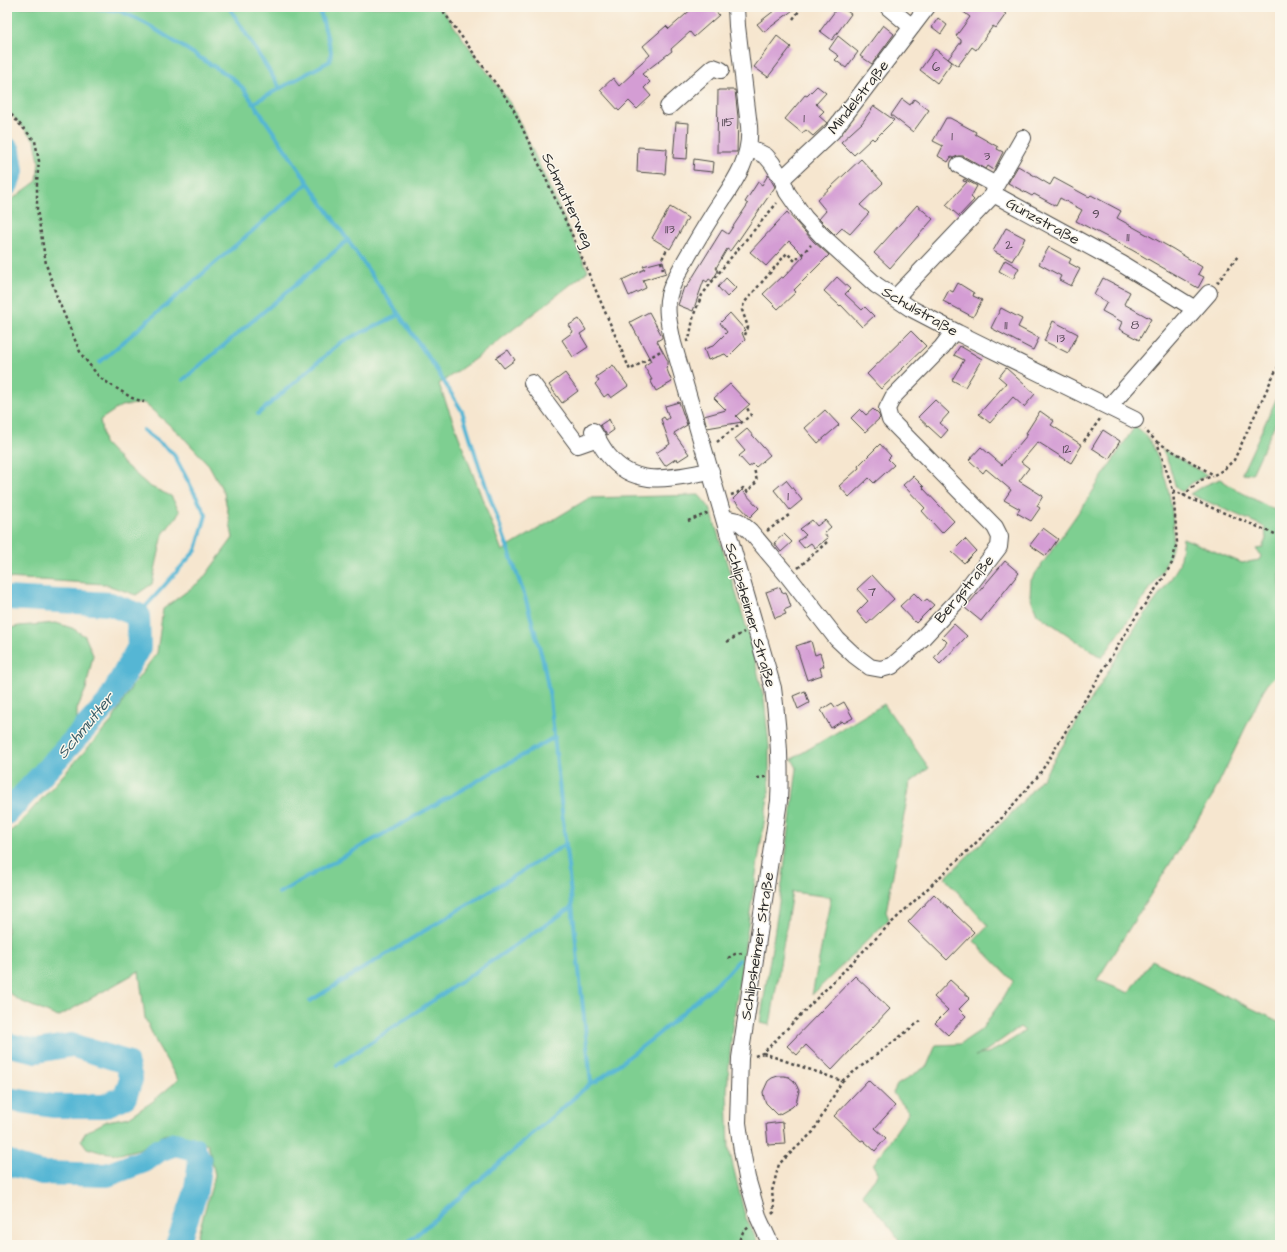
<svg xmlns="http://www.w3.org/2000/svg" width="1287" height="1252" viewBox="0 0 1287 1252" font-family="'Architects Daughter',sans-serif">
	<rect width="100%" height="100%" fill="#fbf7ec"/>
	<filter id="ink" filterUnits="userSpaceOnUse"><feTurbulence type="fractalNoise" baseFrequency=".025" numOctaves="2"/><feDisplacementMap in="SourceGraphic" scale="8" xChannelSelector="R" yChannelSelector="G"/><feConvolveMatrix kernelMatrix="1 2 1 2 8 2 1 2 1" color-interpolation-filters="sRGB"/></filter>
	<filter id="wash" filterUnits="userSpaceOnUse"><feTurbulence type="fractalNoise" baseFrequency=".012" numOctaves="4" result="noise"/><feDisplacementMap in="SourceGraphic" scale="16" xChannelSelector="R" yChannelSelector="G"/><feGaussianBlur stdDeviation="0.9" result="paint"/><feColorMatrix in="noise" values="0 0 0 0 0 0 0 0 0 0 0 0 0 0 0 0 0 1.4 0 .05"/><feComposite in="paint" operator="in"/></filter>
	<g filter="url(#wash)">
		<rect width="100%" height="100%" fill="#f6e6cf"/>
		<path fill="#7ecf91" stroke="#547d5e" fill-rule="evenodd" d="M7 7H440L512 106 588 271 479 356 439 384 502 551 589 498 699 495 710 508 749 636 764 699 769 746V791L732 1028 727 1091 729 1149 745 1216 759 1245H195L215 1175 208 1144 190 1138 166 1134 139 1149 120 1154 100 1152 87 1148 81 1140 86 1132 107 1121 129 1117 152 1102 178 1080 157 1044 145 1018 139 971 58 1017 18 1000 7 991V834L19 824 112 721 132 686 157 653 163 609 202 580 233 538 224 493 209 465 182 436 144 403 121 406 100 420 104 443 122 462 149 486 171 496 180 512 163 534 152 584 136 595 104 584 7 578V203L37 181 39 161 35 141 7 110Z
			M1280 391V413L1252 474 1242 473Z
			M1135 426C1140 430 1147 435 1150 441 1166 469 1177 516 1172 548 1170 557 1165 565 1161 573L1102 658 1037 614 1030 596 1031 580 1089 497Z
			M1162 449 1207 475 1192 483 1182 492 1176 488 1169 464Z
			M1220 479 1235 489 1280 513V671L1266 685 1213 795 1097 980 1129 993 1152 960 1280 1022V1245H902L893 1231 862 1194 878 1174 873 1165 909 1112 893 1093 897 1085 927 1066 936 1045 960 1044 981 1030 1002 1000 1013 981 974 941 988 926 945 878 1015 810 1044 776 1135 628 1169 582 1179 565 1183 538 1242 563 1259 560 1261 556 1256 549 1262 548 1266 539 1265 527 1190 494 1201 487ZM1020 1027 1025 1031C1010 1041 993 1054 975 1056L983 1053Z
			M56 623 72 628 85 636 93 655 86 689 77 709V724L7 799V629L19 626Z
			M884 704 929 768 910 783 886 912 889 919 812 995 831 897 792 892 770 1025 760 1023 782 884 797 768 792 759Z"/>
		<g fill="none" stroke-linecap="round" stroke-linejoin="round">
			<path stroke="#55b6d4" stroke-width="4" d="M87 7 119 11 129 15 150 26 232 78 243 88 433 364 462 411 479 466 525 597 543 660 550 698 591 1083 405 1245
				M229 7 280 88
				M253 103 330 61 331 51 319 7
				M100 362 308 183
				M183 380 348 240
				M258 414 341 342 399 315
				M138 615 196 550 206 515 173 453 143 430
				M279 893 555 737
				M310 1001 566 844
				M337 1065 572 907
				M591 1083 597 1081 656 1036 727 974 739 960"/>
			<path stroke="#55b6d4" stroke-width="24" d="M7 149 9 151 12 171 7 184
				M7 598 110 604 138 615 139 647 108 703 7 813
				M7 1044 9 1045 37 1051 71 1045 126 1062 131 1079 125 1097 104 1106H53L7 1099
				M7 1161 17 1166 42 1173 107 1175 144 1161 159 1150 175 1144 194 1149 200 1161 195 1195 177 1245"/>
		</g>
		<g id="blocks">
			<path fill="#d49dd4" d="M694 7H712L719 15 694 37 690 32 671 49 672 51 642 74 650 82 644 88 651 96 637 109 629 101 619 111 600 90 613 78 619 86 634 72 633 70 650 55 643 46 666 26 669 29Z
				M779 7H797L764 32 757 24Z
				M838 7H841L851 14 832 40 820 31Z
				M957 7H996L1006 14 996 28 993 26 976 50 972 47 958 66 948 59 961 42V40L956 36 970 17Z
				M938 18 947 25 941 34 932 27Z
				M883 25 894 34 872 64 860 56Z
				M777 36 791 47 768 77 754 67Z
				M838 36 858 52 846 68 835 60 839 56 829 49Z
				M935 49 952 62 937 83 920 70Z
				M817 86 826 93 816 104 824 111 819 116 827 123 813 136 806 130 802 133 785 119 805 95 807 96Z
				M718 90H735L738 117 737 152H717Z
				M902 99 910 105 914 99 929 110 913 132 891 115Z
				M874 106 894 120 874 140 872 138 854 155 841 142 862 123Z
				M946 118H950L976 132 975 134 998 147 997 149 1003 152 994 170 988 166 986 169 963 156H958L953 158 951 157 948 162 938 156 943 146 933 141Z
				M676 122 689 123 687 159 673 158Z
				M638 147 667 149 665 174 637 172Z
				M694 159 714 162 713 172 693 170Z
				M861 159 883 183 860 205 869 213 850 234 842 228 835 235 819 219 826 211 817 200Z
				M1018 166 1050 185 1054 178 1089 197 1091 195 1121 211 1117 218 1173 249 1202 267 1198 274 1204 277 1198 288 1132 250 1076 221 1082 210 1060 198 1056 206 1034 194 1032 196 1008 183Z
				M768 175 775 187 738 241V240L730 251 727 249 716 268 718 271 712 281 709 279 707 282 704 280 693 311 678 305 684 287 686 288 722 230 728 234 748 204 745 202 758 182 762 185Z
				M964 179 977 186 971 197 974 200 959 216 946 205 967 182 963 181Z
				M917 205 933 219 890 268 874 253Z
				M670 207 688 218 670 249 652 238Z
				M787 212 814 242 829 255 794 290 796 292 778 309 763 294 781 277 783 278 804 256 789 241 766 266 750 252Z
				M1006 228 1025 238 1012 261 993 251Z
				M1049 247 1071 259 1069 263 1080 269 1071 286 1059 280 1061 276 1039 264Z
				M1005 260 1019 268 1013 279 999 271Z
				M663 261 666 273 643 280 646 288 629 296 622 280 645 269 643 266Z
				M837 277 850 289 845 294 862 310 865 307 874 316 862 327 841 305 840 306 824 291Z
				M726 278 736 288 727 297 718 287Z
				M1103 278 1130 292 1124 304 1151 319 1139 340 1119 329 1122 322 1102 311 1107 302 1094 295Z
				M958 283 974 293 973 296 982 300 973 317 943 301 949 290 953 292Z
				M1001 308 1022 319 1018 327 1039 338 1033 350 991 328Z
				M649 312 662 336V338L657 341 668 361V365L666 367 672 382 656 391 650 380H652L644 366 651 361 630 322Z
				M730 313 745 330 742 333 745 340 728 357 725 354 708 360 704 349 713 346 727 332 720 323Z
				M579 319 586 330 580 334 588 347 573 357 562 340 573 332 569 325Z
				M1053 321 1078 334 1068 353 1044 341Z
				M911 331 926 346 881 389 867 374Z
				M960 346 982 359 965 387 952 380 964 360 954 355Z
				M508 350 515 360 504 368 496 358Z
				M613 365 628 386 611 398 608 394 604 397 595 384 599 381 596 377Z
				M1006 368 1035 394 1024 407 1013 397 990 423 979 414 1006 383 999 377Z
				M565 373 578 391 562 403 549 385Z
				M730 384 749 404H750L736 416 742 422 707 428 704 416 726 410 714 398Z
				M935 400 949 413 940 423 948 430 941 438 918 417Z
				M679 402 687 425 674 433 689 454 678 461 677 458 665 466 656 453 670 444 661 419 664 417 666 420 669 418 665 406Z
				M860 409 866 415 873 409 879 415 880 418 865 432 851 418Z
				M825 410 839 425 818 443 805 428Z
				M1040 411 1054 421 1051 425 1082 445 1071 463 1038 442 1021 462 1029 468 1019 481 1043 496 1037 506 1040 508 1031 521 1017 513 1020 509 1004 500 1011 490 986 469 983 473 969 460 981 447 1002 465 1028 434 1026 433Z
				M609 419 614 430 607 435 600 425Z
				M747 429 770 455 756 467 753 464 749 467 739 456 745 451 735 439Z
				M1103 430 1120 441 1109 459 1092 448Z
				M880 444 891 456 888 459 894 465 874 483 869 478 849 497 839 486 859 468 858 466Z
				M913 476 924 487 923 488 954 521 942 533 922 511 925 508 903 485Z
				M786 480 802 500 790 510 774 490Z
				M742 490 759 508 750 517 733 499Z
				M812 520 817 526 825 520 831 527 824 533 828 538 815 548 811 543 804 548 798 541 806 535 800 529Z
				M1043 528 1058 539 1046 556 1030 545Z
				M784 534 792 542 781 552 774 543Z
				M965 539 976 551 964 563 952 552Z
				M1005 561 1019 573 981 621 965 608Z
				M872 575 894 599 867 624 857 612 868 601 857 589Z
				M780 587 782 593 786 592 791 607 784 610 786 614 775 618 766 592Z
				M914 593 923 602 927 599 934 605 916 623 900 606Z
				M954 624 967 636 940 664 934 658 947 642 942 637Z
				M811 641 815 655 820 653 824 666 820 668 822 675 807 680 796 646Z
				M805 691 809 703 798 709 793 696Z
				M844 702 853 718 844 723 842 721 831 728 821 710 832 703 835 707Z
				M934 894 974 932 947 960 908 922Z
				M855 976 890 1009 832 1070 806 1045 797 1055 787 1046Z
				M950 980 970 998 959 1009 966 1016 948 1035 935 1023 948 1010 934 997Z
				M778 1076H784L789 1077 794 1081 797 1086 799 1091 796 1103 792 1107 778 1115 766 1103 764 1098 763 1092 768 1081 772 1078Z
				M868 1080 895 1106 875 1128 886 1138 875 1151 863 1140 861 1141 834 1116Z
				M783 1122 785 1144 768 1145 766 1124Z"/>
		</g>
	</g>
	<g filter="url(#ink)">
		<use href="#blocks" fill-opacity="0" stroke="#494744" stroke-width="1"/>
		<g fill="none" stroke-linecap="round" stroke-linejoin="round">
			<defs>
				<path id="minor" d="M736 7 737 26 749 126C752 162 731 186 713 214 703 230 694 245 685 261 679 272 672 283 669 295 665 311 670 327 673 343L773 688C778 725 781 763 779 801L740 1058 738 1123 742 1151 747 1178 759 1219 771 1245
					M888 7 912 27
					M668 107 713 67 721 70
					M748 150 758 152 766 156 772 163 782 179 787 192 805 218 821 235 876 285 910 308 958 333 1135 420
					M959 165 996 185
					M782 179 832 132 927 7
					M993 195 996 185 1023 138
					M895 298 993 195 999 197 1122 264 1195 309
					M532 383 578 445 598 438
					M1109 407 1209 293
					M593 431C598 439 602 448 608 455 636 490 673 477 711 471
					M724 518 738 521 750 531 788 576 837 639 854 655 870 667 881 669 892 666 915 646 958 600 999 547 1000 537 995 527 890 420 887 409 893 397 942 347 954 331"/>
			</defs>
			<use href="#minor" stroke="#494744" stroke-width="18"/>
			<path stroke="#494744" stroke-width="2.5" stroke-dasharray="3 3" stroke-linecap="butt" d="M440 7 512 106 573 237 630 370 662 350
				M793 19 802 7
				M7 110 35 141 39 161 37 181V209L46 264 58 300 81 354 100 378 132 398 144 402
				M663 270 661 261 667 249
				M1217 283 1238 256
				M745 335 748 327 742 310 744 303 787 253 795 261 811 245
				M686 341 689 340 694 314 702 295 728 261 777 203
				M1084 441 1100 419
				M717 442 751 415 747 408
				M1157 442 1214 475 1223 470 1234 460 1274 374 1280 364
				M1173 490 1193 500 1280 536
				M731 495 737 493 743 488 748 492 757 481 754 469
				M1183 496 1201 480 1213 476
				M688 521 708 513
				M767 531 789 515
				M798 568 827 542
				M727 642 744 632
				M757 778 766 777
				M728 958 735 954 742 953
				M763 1053 842 1081 923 1019
				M755 1056 763 1053 888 926 999 821 1039 775 1133 621 1164 577 1172 563 1177 542 1173 490 1157 442 1145 430
				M772 1214 774 1212 772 1191 779 1164 813 1132 842 1081
				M737 1245 743 1232 749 1227"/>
			<use href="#minor" stroke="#fff" stroke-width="16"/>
		</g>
	</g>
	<g text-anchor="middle" stroke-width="3" stroke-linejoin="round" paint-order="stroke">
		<g font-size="13" fill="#554855">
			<text x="936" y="71">6</text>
			<text x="804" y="122">1</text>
			<text x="728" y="126">115</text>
			<text x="952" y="140">1</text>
			<text x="987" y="160">3</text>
			<text x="1096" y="218">9</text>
			<text x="670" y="233">113</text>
			<text x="1128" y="241">11</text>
			<text x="1009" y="249">2</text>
			<text x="1006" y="329">11</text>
			<text x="1135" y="329">8</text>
			<text x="1061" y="342">13</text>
			<text x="1067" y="453">12</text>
			<text x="788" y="500">1</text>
			<text x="872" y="596">7</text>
		</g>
		<g font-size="15" fill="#2b2b2b" stroke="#fbf7ec">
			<text transform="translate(858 97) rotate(-52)" y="5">Mindelstraße</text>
			<text transform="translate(568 200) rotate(65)" y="5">Schmutterweg</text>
			<text transform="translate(1043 221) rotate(29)" y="5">Günzstraße</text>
			<text transform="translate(920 311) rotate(30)" y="5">Schulstraße</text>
			<text transform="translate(964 589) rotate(-50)" y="5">Bergstraße</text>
			<text transform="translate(751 615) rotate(74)" y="5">Schlipsheimer Straße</text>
			<text transform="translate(757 946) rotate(-81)" y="5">Schlipsheimer Straße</text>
		</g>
		<g font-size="16" font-style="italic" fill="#3a5c66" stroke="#fbf7ec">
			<text transform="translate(85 725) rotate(-50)" y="6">Schmutter</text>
		</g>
	</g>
	<rect width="1287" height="1252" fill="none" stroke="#fbf7ec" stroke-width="24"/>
</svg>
